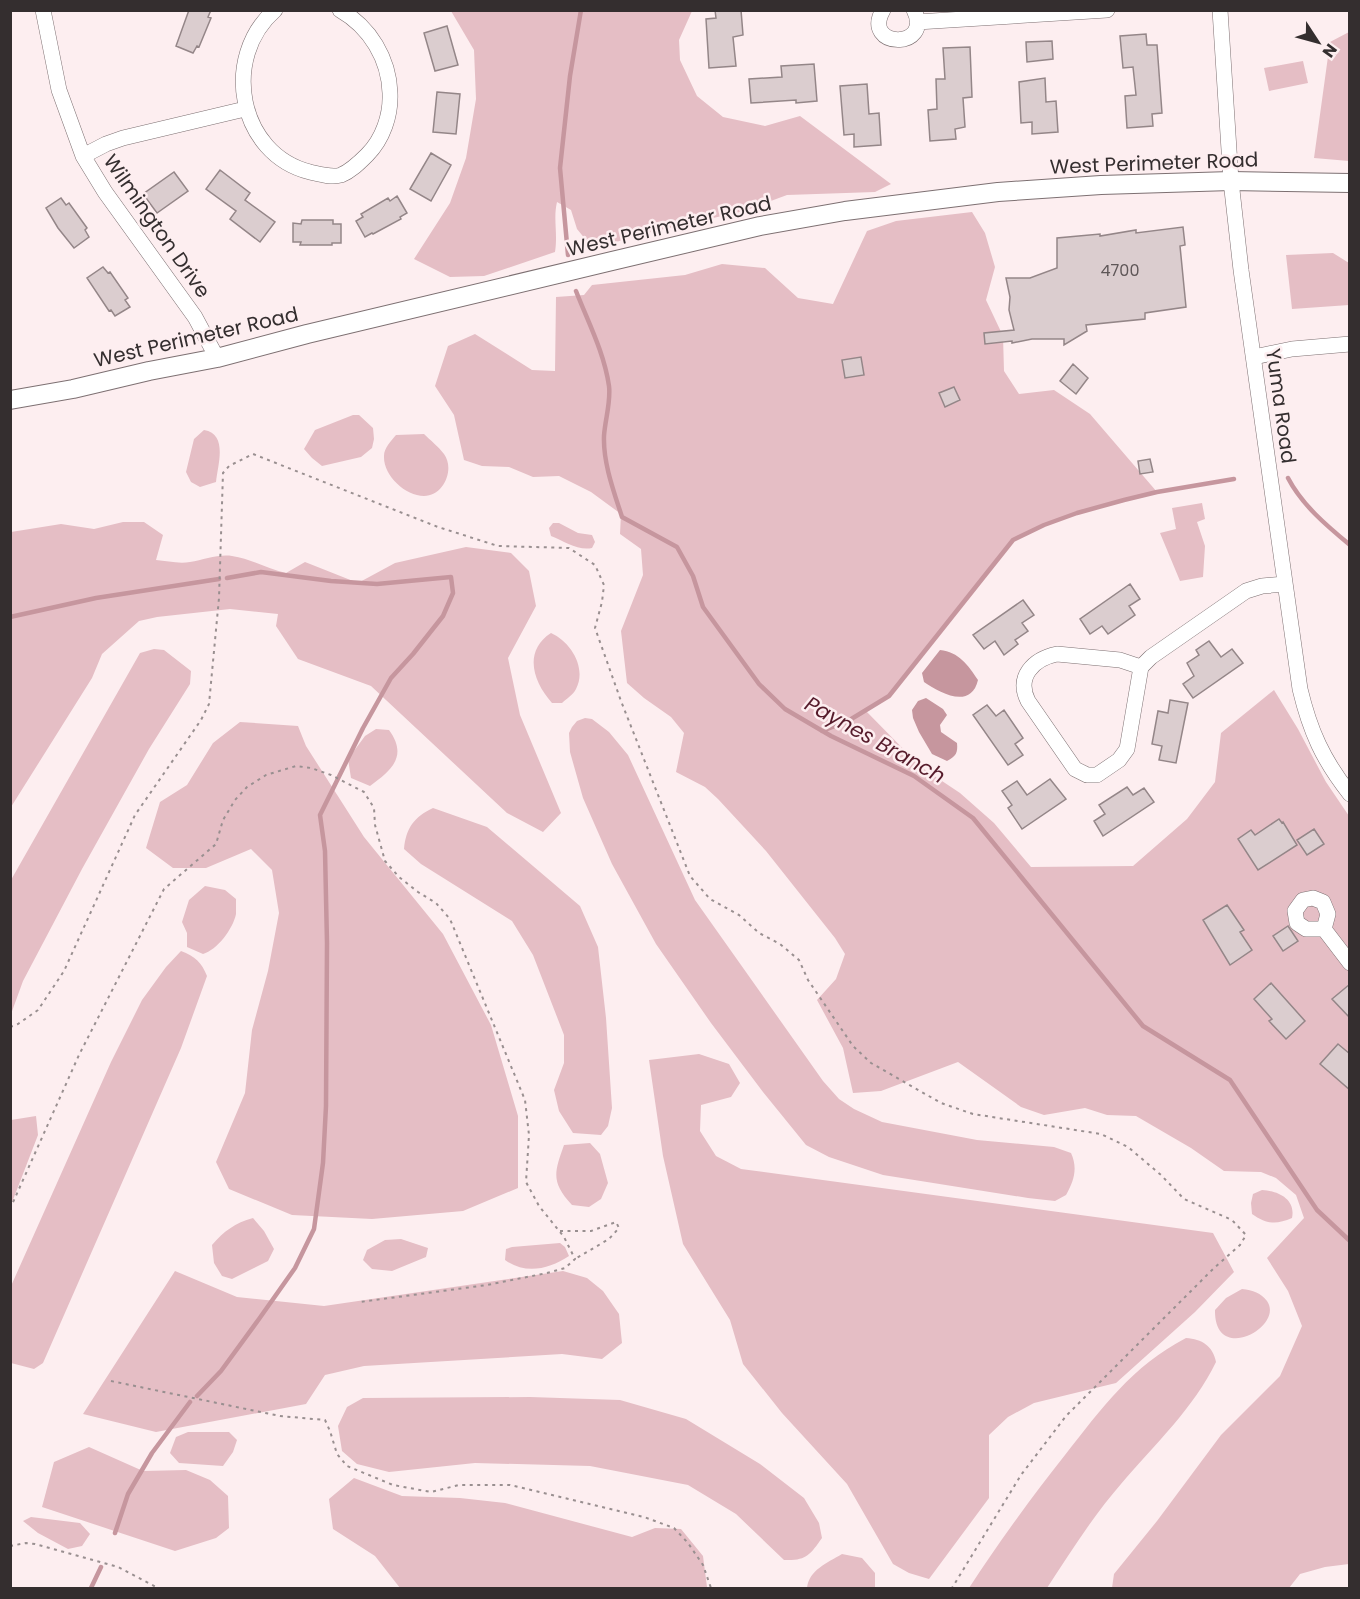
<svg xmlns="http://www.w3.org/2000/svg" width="1360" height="1599" viewBox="0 0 1360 1599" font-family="Poppins,sans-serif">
	<rect width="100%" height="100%" fill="#fdeef0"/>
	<path fill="#e5bec5" d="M451 11H692L679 40 680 60 697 96 723 117 765 126 800 116 891 184 875 192 787 195 744 211 647 233 616 242 586 240 577 229 571 210 557 202C553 219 558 233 555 252L484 276 450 277 414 259 450 203 466 158 476 99 474 50Z
		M1349 32V161L1314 158 1330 42Z
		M1303 61 1308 83 1269 91 1264 68Z
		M972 212 985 233 995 267 986 300 1003 336 1004 371 1019 394 1054 390 1090 414 1157 492 1077 513 1044 525 1013 540 889 696 866 711 921 767 960 793 994 823 1031 867 1133 866 1187 819 1215 782 1221 733 1274 690 1298 729 1326 782 1349 816V1564L1325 1567 1300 1574 1289 1588H1112L1114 1574 1157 1521 1221 1435 1280 1376 1302 1326 1288 1291 1267 1258 1304 1218 1296 1195 1276 1178 1261 1172 1224 1171 1191 1148 1136 1116 1107 1115 1085 1108 1044 1115 1021 1107 958 1062 881 1091 853 1093 843 1048 817 1000 836 979 845 954 835 938 766 851 718 799 705 787 676 772 684 733 671 717 644 698 627 683 621 631 643 575 641 549 620 534 621 514 591 492 559 476 533 477 509 467 482 466 464 460 454 415 435 386 448 346 475 334 532 370 555 371 556 297 584 295 592 285 685 275 722 264 765 268 798 298 833 304 867 231 896 221Z
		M1333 253 1349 263V305L1292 309 1286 255Z
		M353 415H359L373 428 374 439 372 448 361 457 322 466 312 458 304 449 315 430Z
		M204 430C228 434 218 464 216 482L200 487 191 482 186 472 194 439Z
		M424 434C430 440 439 447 444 454 455 469 444 496 424 496 405 496 383 475 384 456 384 448 391 441 396 435Z
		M1202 503 1205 519 1197 522 1205 546 1203 577 1180 581 1160 533 1176 529 1172 508Z
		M123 522H144L163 535 156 560C167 561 179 564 190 562 204 560 218 554 232 556 252 559 267 569 286 573L305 562 358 583 395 563 466 547 511 553 529 571 536 606 508 658 520 715 561 813 543 832 507 813 371 686 298 659 276 626 278 614 230 609 157 617 139 621 102 654 92 678 11 807V532L61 524 94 529Z
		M553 523H559L578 533 592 535 595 542 592 548C578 551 564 541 551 536L549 528Z
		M551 633C571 642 587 668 576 689 573 695 566 699 562 703H552C533 682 523 651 551 633Z
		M154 649 164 650 191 671 190 684 149 749 82 869 23 981 11 1014V880L140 653Z
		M585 718 592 719 609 732 628 755 695 900 823 1081 839 1099 854 1109 882 1122 977 1140 1054 1147 1071 1153C1078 1168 1074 1181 1066 1195L1055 1201 1028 1198 883 1175 829 1157 806 1145 763 1092 711 1023 656 944 612 864 583 798 570 752 569 733 572 727 577 721Z
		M240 722 298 726 306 746 364 837 443 934 491 1025 518 1116V1188L463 1211 372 1219 292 1215 229 1189 216 1162 245 1093 252 1030 268 971 279 913 272 870 251 849 206 868H173L146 848 160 802 187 785 213 743Z
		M376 729 389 730C408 756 392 770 370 786L351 778 348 759 365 736Z
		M433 808 487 827 580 906 598 947 606 1018 612 1108 608 1126 601 1135 573 1133 559 1111 554 1090 564 1063V1035L533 955 512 921 421 864 404 849C406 828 414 817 433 808Z
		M205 886 225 890 236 899C236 904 236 909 236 914 233 929 217 950 203 954L187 947V933L182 922 189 900Z
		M181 951C195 956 202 963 207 976L181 1048 43 1363 34 1369 11 1363V1286L111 1062 142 1000 166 967Z
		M699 1054 729 1064 740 1083 731 1097 701 1105 700 1131 716 1156 741 1169 1213 1233 1234 1272 1195 1312 1116 1383 1034 1403 1008 1417 989 1435V1498L929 1579 909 1573 893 1564 847 1484 782 1413 743 1364 730 1320 683 1244 663 1156 649 1060Z
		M36 1116 38 1135 11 1205V1120Z
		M590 1143 600 1154 608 1183 601 1199 589 1207 572 1205C551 1182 554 1173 564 1145Z
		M1262 1190C1278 1191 1296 1199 1292 1218 1276 1225 1266 1224 1252 1214L1251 1203 1253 1194Z
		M253 1218 264 1231 274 1249 268 1261 232 1279 222 1276 214 1263 212 1245C224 1231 235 1223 253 1218Z
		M401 1239 428 1248 426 1257 392 1271 372 1269 363 1260 367 1250 385 1240Z
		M560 1243 565 1247 569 1256C549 1269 526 1275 505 1260L506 1249 512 1247Z
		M175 1271 237 1297 324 1306 563 1271 587 1278 603 1291 619 1314 622 1343 602 1359 562 1354 364 1366 325 1375 306 1404 156 1432 83 1414Z
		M1242 1289C1253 1290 1261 1293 1267 1301 1285 1327 1214 1365 1215 1310L1226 1298Z
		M1186 1338C1202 1339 1213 1346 1216 1362 1194 1408 1154 1445 1121 1484 1093 1516 1070 1553 1047 1588H969C999 1542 1031 1498 1065 1455 1102 1408 1132 1366 1186 1338Z
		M530 1397 620 1400 686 1419 760 1464 804 1498 819 1523 822 1538C810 1555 806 1561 784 1560L736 1514 688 1485 590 1466 475 1463 389 1472 357 1464 342 1451 338 1426 347 1407 363 1398Z
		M188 1432H229L237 1440 233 1452 223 1466 179 1463 170 1453 176 1437Z
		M89 1447 143 1471 186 1470 210 1480 228 1496 229 1528 216 1538 175 1551 42 1507 54 1462Z
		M354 1478 402 1496 460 1498 505 1503 632 1537 655 1528 681 1529 703 1556 707 1587 705 1588H400L375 1556 333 1529 329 1499Z
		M31 1517 80 1523 90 1534 82 1546 68 1549 38 1533 23 1521Z
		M842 1554 862 1558 875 1573V1588H807C809 1570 827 1563 842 1554Z"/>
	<path fill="#c6969e" d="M940 650C959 652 968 665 978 680 971 710 940 693 924 682L922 673Z
		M926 698 943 709 947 715 940 725 941 732 957 743C958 753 956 756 947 761L932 754 919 732 913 718 912 710 918 701Z"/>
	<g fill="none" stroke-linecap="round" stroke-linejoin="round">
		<path stroke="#c6969e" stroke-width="4.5" d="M568 255 560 168 570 76 581 10
			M576 291C588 322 604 352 609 386 611 402 605 420 604 436 603 463 614 492 622 517L677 547 693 576 703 607 759 684 785 709 831 736 914 776 973 818 1143 1026 1230 1080 1317 1210 1350 1241
			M1288 478C1302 505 1327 526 1350 545
			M10 617 96 598 219 579
			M822 731 848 721 889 696 1013 540 1044 525 1077 513 1124 500 1157 492 1234 479
			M197 1396 221 1371 259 1319 295 1268 314 1229 323 1163 326 1106 327 943 325 851 320 815 363 728 391 678 413 654 443 616 453 593 451 577 377 584 331 581 261 572 227 578
			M115 1533 128 1494 152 1453 190 1402
			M91 1588 101 1567"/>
	</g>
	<path fill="#dbcdcf" stroke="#948688" stroke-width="1.5" d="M189 10H211L208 17 211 18 199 47 197 46 193 53 176 46Z
		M715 10H741L743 35 733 37 736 66 709 68 706 19 716 18Z
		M447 26 458 65 435 71 424 33Z
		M1146 34 1147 45H1157L1162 113 1152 114 1153 126 1127 128 1125 96 1136 95 1133 67 1123 68 1120 36Z
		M1052 41 1053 59 1027 62 1026 42Z
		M970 47 972 97 963 98 965 127 955 129 956 139 930 141 928 110 937 109 936 79H945L943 48Z
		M814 64 817 101 796 103V100L751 103 749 79 782 77 781 66Z
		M1045 78 1046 102 1056 101 1058 132 1032 134V122L1021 123 1019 82Z
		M867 84 869 114 879 113 881 145 854 147V134L844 135 840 86Z
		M437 92 460 94 456 134 433 132Z
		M431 153 451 165 431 201 410 189Z
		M220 170 250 193 245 200 275 222 260 242 230 219 236 211 206 189Z
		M174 172 188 191 157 213 143 194Z
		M397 196 407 213 400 217 401 219 373 234 372 233 365 237 356 221 363 217 361 214 388 198 390 201Z
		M61 198 66 205 69 203 87 228 85 230 89 237 74 248 58 228 46 208Z
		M302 220H333V224H341V243H332V245H300L301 242H293V223L301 224Z
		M1183 227 1185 245 1180 246 1186 307 1145 313V319L1086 325 1087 331 1064 345V339H1032L1012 343V341L985 344 984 333 1014 330 1009 310 1010 297 1006 278H1030L1057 268V238L1100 234V236L1136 230V233Z
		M103 267 108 273 110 272 128 298 125 300 130 307 115 316 111 310 109 311 87 278Z
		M861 357 864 375 845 378 842 360Z
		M1073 364 1088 378 1076 394 1060 381Z
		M954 387 960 400 945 407 939 393Z
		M1150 459 1153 472 1140 474 1138 461Z
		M1130 584 1140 599 1129 606 1135 615 1108 634 1102 626 1090 634 1080 619Z
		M1023 600 1034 615 1022 623 1028 631 1015 640 1018 644 1004 655 995 641 984 649 973 635Z
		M1209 641 1221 657 1232 649 1243 663 1193 698 1183 684 1194 676 1187 663 1199 655 1196 650Z
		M1170 700 1188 703 1176 763 1159 760 1162 746 1152 744 1158 711 1168 713Z
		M987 705 996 716 1004 710 1023 738 1015 744 1023 755 1008 765 973 715Z
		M1050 779 1066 799 1022 829 1008 808 1012 805 1002 791 1017 781 1027 795Z
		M1127 787 1133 795 1144 788 1154 802 1103 836 1094 821 1105 814 1099 805Z
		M1279 819 1282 823 1283 822 1297 845 1258 870 1238 839 1251 830 1255 835Z
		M1314 829 1324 844 1307 855 1297 840Z
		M1227 905 1244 930 1240 932 1252 950 1230 965 1203 920Z
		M1288 926 1298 941 1283 951 1273 936Z
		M1271 983 1305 1021 1286 1039 1269 1021 1272 1019 1254 999Z
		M1350 984V1018L1332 999Z
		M1338 1044 1350 1054V1090L1320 1064Z"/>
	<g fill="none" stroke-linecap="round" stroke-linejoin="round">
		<defs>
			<path id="minor" d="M43 10 59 90 83 156 105 192 195 317 217 358
				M275 10C221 57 238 154 310 172 319 174 332 178 341 175 351 171 359 163 367 155 383 139 391 115 390 93 389 59 370 27 340 10
				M883 10C861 49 934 50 914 10
				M1220 10 1231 181 1241 270 1300 689C1310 731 1323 760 1350 794
				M917 22 1107 10
				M83 156 106 144 123 138 245 109
				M1254 357 1292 349 1350 344
				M1057 654 1120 660 1141 667 1127 749 1119 760 1097 775H1087L1075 769 1028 701C1016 677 1033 659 1057 654Z
				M1141 667 1151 657 1246 591 1262 586 1285 584
				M1313 898 1323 902 1328 914 1324 929H1306L1297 923 1295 911 1303 900Z
				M1324 929 1350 963"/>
			<path id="tertiary" d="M10 400 73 389 149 371 217 358 307 334 612 261 760 226 845 211 998 192 1101 185 1231 181 1350 183"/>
		</defs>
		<use href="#minor" stroke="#7d7072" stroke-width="16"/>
		<use href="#tertiary" stroke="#7d7072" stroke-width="20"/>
		<path stroke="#998f90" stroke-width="2" stroke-dasharray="3 4.5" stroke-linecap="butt" d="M10 1027 18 1024 38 1010 64 971 135 815 201 720 209 704 219 598 223 473 229 466 253 454 438 527 498 546 569 548 595 565 604 585 602 602 595 628 621 701 690 876 710 899 739 915 759 933 780 944 799 960 808 980 853 1046 871 1063 941 1103 973 1114 1101 1134 1128 1147 1161 1175 1184 1199 1232 1220 1246 1235 1240 1245 1214 1268 1066 1416 1021 1475 952 1588
			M10 1209 79 1055 164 889 216 844 223 820 235 800 247 787 266 775 296 766 311 768 331 775 364 792 374 808 375 825 385 861 399 877 418 892 436 903 450 919 525 1100 529 1135 526 1182 539 1206 564 1237 575 1259 565 1268 547 1273 487 1285 360 1302
			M560 1231H591L616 1222 619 1228 609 1239 575 1259
			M111 1381 280 1416 325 1420 330 1431 337 1454 347 1466 393 1485 431 1492 459 1485H510L644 1517 674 1528 688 1543 703 1565 711 1588
			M10 1546 26 1543 35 1544 118 1567 158 1588"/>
		<use href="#minor" stroke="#fff" stroke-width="15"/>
		<use href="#tertiary" stroke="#fff" stroke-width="18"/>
	</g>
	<g text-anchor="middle" stroke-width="5" stroke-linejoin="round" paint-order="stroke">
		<g font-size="16" fill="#5e5657">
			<text x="1120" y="276">4700</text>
		</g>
		<g font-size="20" fill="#342e2f" stroke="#fdeef0">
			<text transform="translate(1154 163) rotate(-2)" y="7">West Perimeter Road</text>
			<text transform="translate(157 226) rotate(55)" y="7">Wilmington Drive</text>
			<text transform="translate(669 226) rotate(-13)" y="7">West Perimeter Road</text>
			<text transform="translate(196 337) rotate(-13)" y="7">West Perimeter Road</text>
			<text transform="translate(1281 406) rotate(82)" y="7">Yuma Road</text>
		</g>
		<g font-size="21" font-style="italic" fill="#561b2b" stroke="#fdeef0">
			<text transform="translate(875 740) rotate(29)" y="7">Paynes Branch</text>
		</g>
	</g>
	<rect width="1360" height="1599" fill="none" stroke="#342e2f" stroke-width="24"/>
	<g transform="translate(1318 42) rotate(126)" stroke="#fdeef0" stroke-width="4.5" paint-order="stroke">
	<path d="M0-4.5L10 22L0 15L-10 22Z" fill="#342e2f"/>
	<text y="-9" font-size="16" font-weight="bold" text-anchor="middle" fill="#342e2f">N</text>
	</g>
</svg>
